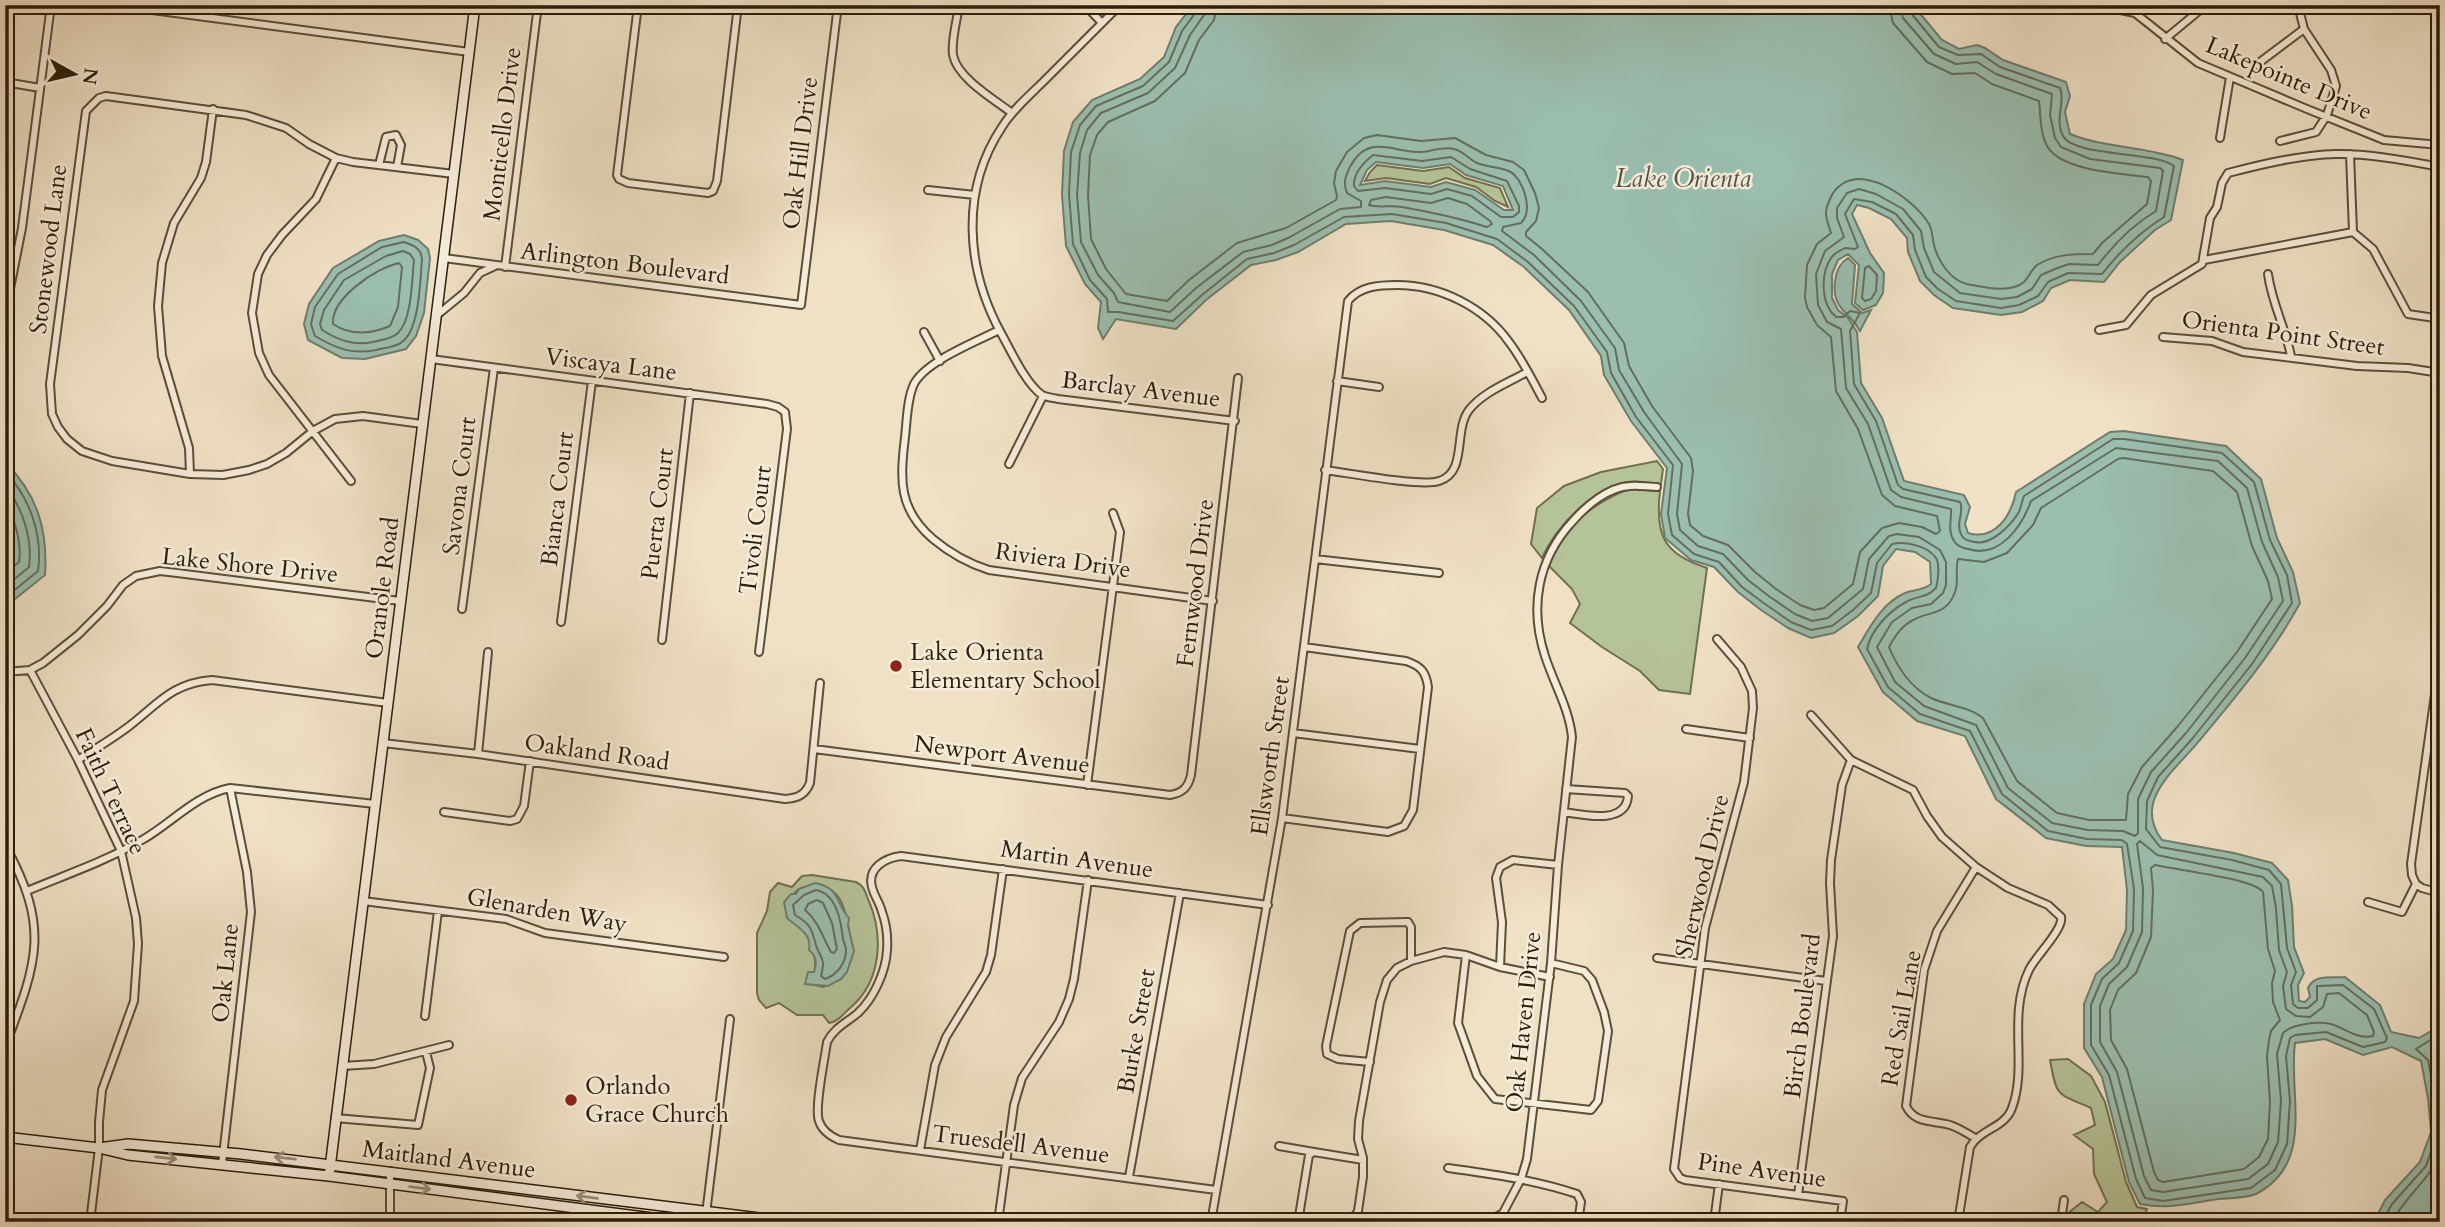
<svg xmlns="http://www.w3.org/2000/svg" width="2445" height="1227" viewBox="0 0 2445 1227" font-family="Cardo,serif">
	<rect width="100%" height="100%" fill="#f0e1c6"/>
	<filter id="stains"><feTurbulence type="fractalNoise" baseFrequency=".00286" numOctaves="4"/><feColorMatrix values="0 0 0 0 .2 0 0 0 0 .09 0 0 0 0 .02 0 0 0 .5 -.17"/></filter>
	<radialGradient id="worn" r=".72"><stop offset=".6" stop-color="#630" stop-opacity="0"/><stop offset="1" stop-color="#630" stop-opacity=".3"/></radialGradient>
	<path fill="#b5c398" stroke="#707051" stroke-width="2" fill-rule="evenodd" d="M1377 165 1423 171 1449 167 1465 178 1500 188 1508 207 1495 201 1476 187 1446 178 1430 184 1386 178 1365 181 1370 172Z
		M1657 461 1663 469 1661 484C1651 483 1638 480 1628 482 1593 487 1556 527 1542 558L1531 544 1537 508 1564 486 1601 472Z
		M1629 489 1660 491C1655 535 1663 554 1707 568L1690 694 1659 690 1640 671 1602 647 1570 623 1580 604 1572 589 1549 566C1559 528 1595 502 1629 489Z
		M812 875 856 882C864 886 865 891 868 899 884 935 882 981 850 1008 843 1014 839 1021 829 1023L823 1015H797L779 1003 766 1008 759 1000 757 993V933L767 911 770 892 778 883 792 887 802 876ZM811 885C840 885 845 906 849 931 850 938 853 946 852 953 851 961 845 972 841 979L823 987 810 984V973H814C818 961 811 938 802 928 798 924 792 922 787 918L785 902 799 889Z
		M2068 1059 2091 1076 2105 1102 2126 1182 2137 1207 2147 1209 2142 1222H2066L2067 1214 2082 1202 2098 1212 2107 1202 2094 1174 2093 1149 2074 1135 2095 1125 2091 1108C2057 1093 2057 1099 2050 1060Z"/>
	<path fill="#9bbeaf" stroke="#6e7e6d" stroke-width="2" fill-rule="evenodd" d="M1193 5H1913L1942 40 1959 49 1977 45 1985 48 2003 60 2066 82 2070 96 2065 112 2070 134C2108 149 2146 146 2183 160L2171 220 2155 230 2120 262 2104 282 2070 280 2051 288 2043 301 2022 312 2001 315 1953 308 1934 295 1920 281 1908 252 1907 238 1891 219 1869 208 1857 205 1852 214 1870 253 1884 273 1883 293 1876 305 1863 310 1855 303 1859 265 1848 254 1838 260 1832 274V298L1838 310 1848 318 1857 332 1861 383 1882 418 1904 481 1964 495 1970 507 1965 524 1968 533C1995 541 2011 516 2016 492L2110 432 2124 431 2226 446 2261 479 2277 538 2293 572 2300 603C2273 653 2235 698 2199 741 2184 760 2162 777 2154 800 2149 815 2153 828 2162 840L2234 853 2272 863 2288 880 2292 906 2294 947 2304 973 2298 985 2299 1001 2305 1002 2310 997 2308 988C2314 974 2331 978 2345 977L2380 1005 2391 1032 2419 1038 2440 1026V1222H2374L2385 1200 2420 1162 2431 1132 2428 1098 2421 1061 2392 1047 2363 1055 2325 1039 2295 1043C2288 1094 2316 1163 2256 1194 2247 1198 2230 1198 2219 1199 2189 1203 2171 1210 2140 1204L2129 1182 2102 1077 2084 1048V1004L2096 974 2113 959 2126 930 2127 890 2122 847 2086 846 2046 838 1996 799 1965 736 1917 721 1883 692 1858 647C1870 627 1882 603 1905 593 1915 589 1922 591 1931 584L1930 562 1915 552 1896 549 1883 566 1878 596 1858 616 1834 633 1811 638 1788 628 1761 610 1738 592 1714 567 1691 560 1665 538 1661 514 1667 468 1631 421 1604 375 1601 356 1569 310 1524 267 1493 245 1444 230 1391 221 1346 224 1298 252 1276 260 1251 265 1206 300 1176 329 1116 319 1103 339 1098 328 1101 302 1085 284 1066 246 1062 195 1064 151 1073 122 1092 100 1140 79 1164 57 1176 27ZM1376 162 1423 168 1450 164 1466 175 1503 186 1513 210H1504L1475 190 1446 182 1431 187 1385 181 1360 185 1367 170Z
		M404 235 418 240 428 249 430 258 424 313 416 336 406 349 365 359 342 358 308 340 304 324 309 304 333 268 379 241Z
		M1848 258 1855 265 1852 304 1862 313 1871 310 1860 331C1854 320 1850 318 1842 309 1830 296 1833 267 1848 258Z
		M5 462C37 494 48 529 45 575L5 607Z
		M815 883C841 888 835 903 849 918L848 926 854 951 847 972 841 979 828 986 805 984 808 972H814C817 964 817 956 809 950 812 933 798 928 787 918L784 902 791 894H796L799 889Z"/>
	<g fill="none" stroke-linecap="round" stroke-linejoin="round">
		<path stroke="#636e5c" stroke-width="2" d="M1197 5 1196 12 1182 31 1169 62 1143 86 1096 106 1080 125 1071 152 1069 195 1073 244 1090 280 1107 299 1108 312H1118L1173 321 1202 295 1247 259 1274 253 1294 245 1344 217 1392 214 1446 223 1497 239 1528 262 1574 306 1607 352 1611 373 1636 417 1673 465 1668 514 1672 535 1694 554 1719 562 1742 587 1765 604 1791 622 1811 630 1832 626 1853 610 1871 593 1877 563 1892 544C1905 541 1928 546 1936 558 1940 565 1938 581 1936 588 1925 599 1918 595 1906 602 1889 611 1871 630 1867 649L1888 687 1920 714 1970 731 2002 794 2048 831 2087 839 2122 840 2127 844 2134 889 2133 931 2119 963 2102 979 2091 1005V1045L2109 1075 2136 1179 2145 1198 2163 1201 2251 1188 2275 1170 2287 1144 2290 1101 2286 1056 2290 1038 2295 1035 2326 1032 2363 1047 2385 1042 2387 1038 2374 1009 2343 985 2317 986V1000L2308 1008H2298L2293 1004 2291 985 2296 972 2287 948 2281 884 2269 870 2232 860 2160 847 2146 829 2147 801 2158 777 2192 739 2252 664 2292 603 2287 575 2270 540 2254 482 2222 453 2124 439H2113L2024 496C2022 501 2021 507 2019 512 2011 525 1991 546 1975 542 1969 541 1963 540 1961 534 1955 523 1965 512 1960 502L1903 489 1898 485 1876 421 1854 384 1850 331 1860 313 1850 311 1843 317H1836C1821 305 1820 275 1831 258 1834 253 1840 251 1845 248L1855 249 1858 247 1845 214 1854 199 1872 202 1896 214 1913 235 1915 250 1926 277 1938 289 1956 301 2001 308 2019 305 2038 296 2048 282 2068 273 2102 274C2120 251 2140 232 2164 217L2174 166C2154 151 2074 157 2063 136 2054 119 2066 101 2060 88L2000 67 1981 54 1958 55 1939 47 1910 12 1908 5
			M1206 5 1204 15 1190 35 1175 68 1148 93 1101 113 1087 130 1080 153 1077 195 1081 242 1098 275 1114 293 1118 302 1170 312 1196 288 1243 252 1272 245 1290 237 1340 209 1361 207V201L1347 193C1343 183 1345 177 1350 167 1368 132 1393 153 1422 152 1432 151 1444 146 1454 149 1463 151 1469 159 1477 163 1487 167 1499 167 1509 171 1523 178 1534 210 1521 223L1503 227 1502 231 1534 255 1581 301 1615 348 1619 370 1644 412 1682 464 1677 514 1680 530 1698 546 1723 554 1748 580 1770 597 1795 614 1812 621 1828 618 1863 589 1869 559 1889 536 1897 534 1919 537 1940 550 1946 562V585L1943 593 1931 604 1912 608 1892 622 1877 647 1895 682 1924 706 1976 725 2008 788 2052 823 2088 830 2123 831 2135 836 2138 833V799L2151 772 2186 733 2245 658 2283 601 2278 577 2262 542 2247 488 2218 461 2116 448 2031 501C2022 526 2000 559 1968 549 1962 548 1957 546 1954 541 1947 530 1952 519 1951 509L1901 497 1891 490 1868 424 1846 388 1841 329 1827 322 1818 305 1816 274 1825 251 1844 237 1837 218V208L1847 193 1859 189 1876 194 1903 209 1921 231 1924 248 1934 272 1960 293 2001 299 2017 297 2032 289 2041 275 2055 269 2069 264 2098 265C2114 244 2134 224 2156 211L2163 171 2160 168 2090 159 2061 147 2055 138 2050 115 2052 94 1996 74 1977 62 1956 64 1934 54 1903 18 1899 5
			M1217 5 1214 20 1199 40 1185 73 1155 101 1108 122 1097 135 1090 155 1088 195 1091 239 1106 269 1126 294 1167 301 1189 280 1237 243 1286 228 1336 200 1337 196 1334 183 1336 171 1347 152 1364 138 1377 135 1421 141 1455 138 1486 155 1513 162 1524 170 1535 193 1539 208 1536 221 1526 232V236L1542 249 1588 292 1624 343 1629 366 1652 406 1691 458 1693 471 1688 514 1690 525 1703 536 1728 545 1755 572 1776 589 1800 605 1814 610 1824 608 1853 584 1860 552 1882 528 1899 523 1922 527 1936 534 1940 531 1937 516 1895 506 1882 495 1858 429 1836 391 1831 337 1817 325 1807 307 1805 298 1807 265 1817 244 1831 233C1829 226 1826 220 1826 213 1826 205 1830 199 1833 193 1857 157 1914 199 1929 224 1933 231 1932 238 1934 245 1938 261 1950 280 1967 284 1983 287 2010 294 2024 282 2029 277 2031 270 2037 265 2055 254 2073 254 2093 254L2102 243 2147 204 2151 181 2148 177C2122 174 2058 171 2046 144 2039 130 2041 114 2039 101L1992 84 1975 73 1952 74 1927 62 1893 23 1889 5
			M1373 155 1422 161 1451 157 1470 169 1507 181 1519 206V212L1513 217H1501L1472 196 1447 189 1431 194 1385 188 1358 191 1354 186C1353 173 1363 163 1373 155Z
			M1386 197 1431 203 1448 198 1467 204 1490 221 1492 224 1487 227C1459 218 1431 212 1402 207 1391 205 1378 208 1369 205L1371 200Z
			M404 242C413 245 421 248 422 259 420 280 420 329 402 342 396 347 384 348 376 350 352 355 335 348 315 336L311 324 315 307 338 274 382 247Z
			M403 251 410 254 414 260C412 278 412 320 398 333 392 339 381 340 373 342 353 346 338 340 322 330L320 324 324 310 344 280 386 256Z
			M399 263 402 267 398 307 390 326C371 334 351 336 333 324 331 298 376 268 399 263Z
			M1869 266 1877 275 1876 291 1871 299 1865 301 1862 298 1865 268Z
			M2123 458 2213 471 2237 492 2252 546 2268 581 2272 599 2237 652 2178 726 2142 767 2128 794 2126 820H2089L2057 813 2017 781 1983 718C1968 706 1948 706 1931 698 1911 688 1897 667 1889 647 1895 636 1902 625 1915 619 1931 611 1947 615 1955 592 1959 582 1955 569 1958 559L1984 562 2007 553 2033 525 2041 508 2118 459Z
			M5 472C30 497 43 536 38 571L5 598
			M5 484C22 508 33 538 29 567L5 587
			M5 503C15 518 22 544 19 562L5 573
			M2140 841 2157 855 2263 877 2272 886 2276 908 2279 950 2287 972 2283 986 2286 1009 2296 1016 2310 1017 2323 1007 2327 994 2339 993 2367 1015 2374 1032 2373 1036C2358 1040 2345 1028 2331 1024 2318 1021 2292 1024 2283 1033L2277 1054 2281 1101 2278 1142 2268 1164 2248 1179 2163 1192 2151 1190 2144 1176 2117 1072 2100 1042V1006L2109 984 2127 967 2142 932 2143 888 2137 844Z
			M2155 865C2176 870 2252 878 2263 892L2268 949 2275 971 2272 983 2273 1002 2280 1020 2271 1031 2269 1040 2267 1056 2270 1102 2268 1139 2259 1157 2244 1169 2163 1182 2158 1180 2154 1172 2127 1069 2111 1040 2110 1010 2118 990 2136 973 2151 937 2153 890 2151 868Z
			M816 890C837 894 841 922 843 939 844 943 846 946 846 950 846 963 837 975 825 979L821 976C825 960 823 962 817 948 811 931 814 926 795 915L793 905 804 895Z
			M817 900 823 903 832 923 837 949 834 953 831 952C822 936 819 922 805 910L808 904Z
			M2382 1222 2392 1204 2426 1166 2437 1134 2435 1097 2428 1060 2416 1049 2440 1034
			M2392 1222C2405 1196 2430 1180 2440 1153"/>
		<defs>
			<path id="street" d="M114 5 469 52
				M638 5 617 175 619 179 628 183 708 193 713 191 717 181 738 5
				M959 5C957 21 951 40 953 55 957 78 995 100 1012 113
				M1085 5 1102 23
				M1120 5C1095 30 1070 55 1045 80 1030 95 1013 109 1002 127 960 190 966 269 1001 333 1011 351 1026 384 1042 395 1046 397 1053 398 1058 399L1235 421
				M2096 5 2135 13 2198 63 2307 109 2384 140 2440 145
				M2165 39 2206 5
				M2256 65 2304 29
				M5 82 40 88
				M2220 138 2230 77
				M2280 141 2316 132 2327 115 2336 86 2331 70 2304 29 2298 5
				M2350 154 2353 232 2373 249 2408 314 2435 318 2440 280
				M336 158 316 199 282 235 267 255 258 274 252 313 259 353 269 375 351 481
				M379 165 386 137 396 135 401 145 397 167
				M928 190 975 195
				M444 258 801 305 838 5
				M2204 260 2353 232
				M505 267 538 5
				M2268 274C2272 304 2285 326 2291 356
				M5 314 22 228 51 5
				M436 316 464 293 480 273 495 266
				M999 330C976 342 926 361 914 384 907 399 907 420 905 437 900 480 898 509 933 539 951 554 967 563 989 570L1213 601
				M2099 330 2126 325 2151 295 2202 264 2210 218 2217 207 2222 183 2228 173C2263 164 2300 155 2336 154 2366 153 2410 161 2440 167
				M924 332 940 361
				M2163 337 2212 341 2243 352 2357 366 2408 368 2440 373
				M431 359 767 404 778 407 785 412 787 429 759 652
				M1337 381 1379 387
				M422 424 363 416 335 419 313 431 286 453 267 464 249 470 223 475 190 474 112 461 82 451 67 439 58 427 52 414 50 384 86 111 99 98 106 96 246 115 286 128 309 144 336 158 353 162 454 174
				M1009 464 1043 396
				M1325 470C1349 473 1421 487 1439 481 1468 472 1453 431 1469 410 1483 392 1508 383 1527 372
				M190 474 189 448 162 356 158 306 162 263 174 223 201 178 206 162 213 109
				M1315 559 1439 573
				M462 609 494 368
				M561 622 592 381
				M1717 639 1741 667 1752 691 1753 708 1744 782 1705 928 1674 1169 1680 1178 1685 1180 1843 1201 1840 1222
				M662 640 690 393
				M30 670 78 760 121 851 136 918 138 944 134 1001 102 1090 99 1122V1148L90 1222
				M5 672 30 670 43 663 78 635 107 606 123 585 136 576 160 571 177 573 400 601
				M1811 715 1851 760 1913 790 1927 816 1942 837 1976 867 2008 888 2048 905 2061 917C2064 929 2035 957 2029 970 2007 1016 2028 1065 2012 1108 2005 1128 1980 1129 1970 1147L1958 1222
				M1686 729 1750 738
				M1293 733 1420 749
				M383 743 478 754 785 799C798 798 805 795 810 783L820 683
				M814 749 1170 795C1182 793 1188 788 1191 775L1238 378
				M478 754 488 652
				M78 760C95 749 112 739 128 727 158 704 172 683 212 680L388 703
				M1087 785 1120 532 1113 513
				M444 812 510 821 517 819 524 806 530 761
				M1564 812C1584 815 1626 825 1628 796L1625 793 1566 789
				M1282 818 1388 832 1404 826 1413 810 1428 687C1426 672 1421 666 1406 661L1304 647
				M5 845C51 929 37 962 5 1047
				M2416 884 2412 875 2411 864 2440 659
				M2416 884 2422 888 2440 893
				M27 891C65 875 106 861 142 840 172 823 195 795 230 788L375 804
				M363 901 506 919 545 933 724 957
				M2368 902 2402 912 2416 884
				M1466 955 1458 1023 1477 1076 1495 1099 1591 1110 1598 1101 1608 1031 1604 1012 1592 980 1584 971 1551 963
				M1657 958 1826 981
				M1500 967 1502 922 1496 878 1500 867 1513 860 1558 865
				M425 1016 438 911
				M1370 1062 1338 1059 1327 1054 1326 1046 1350 931 1360 923 1408 922 1411 927V961
				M342 1066 374 1064 449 1045
				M335 1118 418 1125 430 1068 426 1052
				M1975 1138C1967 1133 1959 1128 1950 1125 1932 1120 1915 1124 1906 1106L1924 970 1937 931 1976 867
				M1279 1146 1314 1152
				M920 1150 935 1065 946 1037 986 972 991 955 1003 869
				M222 1164 251 912 247 872 230 788
				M1448 1168C1492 1174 1535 1180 1577 1194L1581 1202 1578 1222
				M1129 1177 1180 893
				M1216 1190 839 1140C830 1136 822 1131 819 1121 814 1108 825 1058 827 1042 834 1028 846 1023 858 1013 874 998 886 971 887 950 888 937 886 923 882 912 880 903 874 896 872 887 867 868 885 858 901 856L1268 905
				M1798 1195 1833 936 1830 883 1831 860 1842 785 1851 760
				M390 1222V1171
				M705 1222 730 1019
				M998 1222 1014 1105 1022 1078 1059 1022 1069 999 1074 979 1088 880
				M1211 1222 1282 818 1348 301C1360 286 1379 285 1397 285 1440 285 1484 307 1509 342 1522 359 1532 379 1542 398
				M1298 1222 1309 1155 1314 1152 1363 1160
				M1351 1222 1358 1211 1363 1177V1158L1358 1139 1359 1121 1380 1002 1387 980 1397 968 1411 961 1444 952 1466 955 1500 967 1550 977
				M1487 1222 1503 1213 1521 1179 1527 1159 1551 963 1558 865 1572 737C1569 708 1554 684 1545 656 1529 607 1538 559 1572 522 1586 506 1608 487 1630 486 1639 485 1648 487 1657 487
				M1714 1222 1719 1184
				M2061 1222 2064 1200"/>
			<path id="secondary" d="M5 1137 99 1148 128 1155 329 1176 683 1222
				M99 1148 128 1144 241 1154 793 1222
				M329 1176 475 5"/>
		</defs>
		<use href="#street" stroke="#5c4e39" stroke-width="10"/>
		<use href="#secondary" stroke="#2b1d0a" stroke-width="12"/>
		<use href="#street" stroke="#f5ecda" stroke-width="6"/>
		<use href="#secondary" stroke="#f5ecda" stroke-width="9"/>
	</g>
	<defs><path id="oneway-shaft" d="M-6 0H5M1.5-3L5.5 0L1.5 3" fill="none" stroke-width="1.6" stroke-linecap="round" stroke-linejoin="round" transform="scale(1.75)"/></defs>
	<g stroke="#9a8f7c">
		<use href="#oneway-shaft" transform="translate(166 1158) rotate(6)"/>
		<use href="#oneway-shaft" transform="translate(285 1158) rotate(-174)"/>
		<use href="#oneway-shaft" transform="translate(420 1188) rotate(7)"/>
		<use href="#oneway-shaft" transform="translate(587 1197) rotate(-173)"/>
	</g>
	<g fill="#8f2418" stroke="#f5ecda" stroke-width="2.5">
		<circle cx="896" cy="666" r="7"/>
		<circle cx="571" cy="1100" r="7"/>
	</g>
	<g text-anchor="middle" stroke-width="5" stroke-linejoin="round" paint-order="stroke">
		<g font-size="24" fill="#2b1d0a" stroke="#f5ecda">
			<text transform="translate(2289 78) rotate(23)" y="8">Lakepointe Drive</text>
			<text transform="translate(502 134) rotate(-83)" y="8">Monticello Drive</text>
			<text transform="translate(800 153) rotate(-83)" y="8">Oak Hill Drive</text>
			<text transform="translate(48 249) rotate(-83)" y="8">Stonewood Lane</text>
			<text transform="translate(625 263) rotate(7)" y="8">Arlington Boulevard</text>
			<text transform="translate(2283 333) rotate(8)" y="8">Orienta Point Street</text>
			<text transform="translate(611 364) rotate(7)" y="8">Viscaya Lane</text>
			<text transform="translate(1141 389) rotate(7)" y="8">Barclay Avenue</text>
			<text transform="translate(459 486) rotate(-83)" y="8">Savona Court</text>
			<text transform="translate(557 499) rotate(-83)" y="8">Bianca Court</text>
			<text transform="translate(657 514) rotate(-83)" y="8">Puerta Court</text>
			<text transform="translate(755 530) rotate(-83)" y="8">Tivoli Court</text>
			<text transform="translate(1063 560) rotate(8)" y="8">Riviera Drive</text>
			<text transform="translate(250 565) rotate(6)" y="8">Lake Shore Drive</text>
			<text transform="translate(1195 583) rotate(-83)" y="8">Fernwood Drive</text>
			<text transform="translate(382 588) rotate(-83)" y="8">Oranole Road</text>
			<text transform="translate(597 752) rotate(8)" y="8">Oakland Road</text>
			<text transform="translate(1002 754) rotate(7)" y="8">Newport Avenue</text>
			<text transform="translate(1270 756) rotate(-82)" y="8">Ellsworth Street</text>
			<text transform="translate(111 791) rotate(65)" y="8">Faith Terrace</text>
			<text transform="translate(1077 859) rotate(8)" y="8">Martin Avenue</text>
			<text transform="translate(1702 876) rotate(-77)" y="8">Sherwood Drive</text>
			<text transform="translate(547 910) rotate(10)" y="8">Glenarden Way</text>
			<text transform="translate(225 973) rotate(-84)" y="8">Oak Lane</text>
			<text transform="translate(1802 1016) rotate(-83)" y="8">Birch Boulevard</text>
			<text transform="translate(1901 1018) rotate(-80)" y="8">Red Sail Lane</text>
			<text transform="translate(1523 1022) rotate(-84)" y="8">Oak Haven Drive</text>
			<text transform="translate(1136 1031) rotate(-80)" y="8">Burke Street</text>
			<text transform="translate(1021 1144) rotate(7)" y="8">Truesdell Avenue</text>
			<text transform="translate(449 1159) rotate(7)" y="8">Maitland Avenue</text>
			<text transform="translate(1762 1170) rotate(8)" y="8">Pine Avenue</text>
		</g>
		<g font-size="24" fill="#2b1d0a" stroke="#f5ecda" text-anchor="start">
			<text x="910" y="660">Lake Orienta<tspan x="910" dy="28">Elementary School</tspan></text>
			<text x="585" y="1094">Orlando<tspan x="585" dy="28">Grace Church</tspan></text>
		</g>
		<g font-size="26" font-style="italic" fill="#525544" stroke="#f5ecda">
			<text x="1683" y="187">Lake Orienta</text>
		</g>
	</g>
	<rect width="2445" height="1227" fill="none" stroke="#f0e1c6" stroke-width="28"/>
	<rect x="7" y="7" width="2431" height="1213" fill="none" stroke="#2b1d0a" stroke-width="3.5"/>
	<rect x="14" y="14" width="2417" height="1199" fill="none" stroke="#2b1d0a" stroke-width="2"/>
	<g transform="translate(74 74) rotate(98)" stroke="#f5ecda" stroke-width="5" paint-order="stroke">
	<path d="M0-5L12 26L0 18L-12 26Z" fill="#2b1d0a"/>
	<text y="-10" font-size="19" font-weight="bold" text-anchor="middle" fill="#2b1d0a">N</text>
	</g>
	<rect width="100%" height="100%" filter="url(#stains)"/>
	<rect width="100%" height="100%" fill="url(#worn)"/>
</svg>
